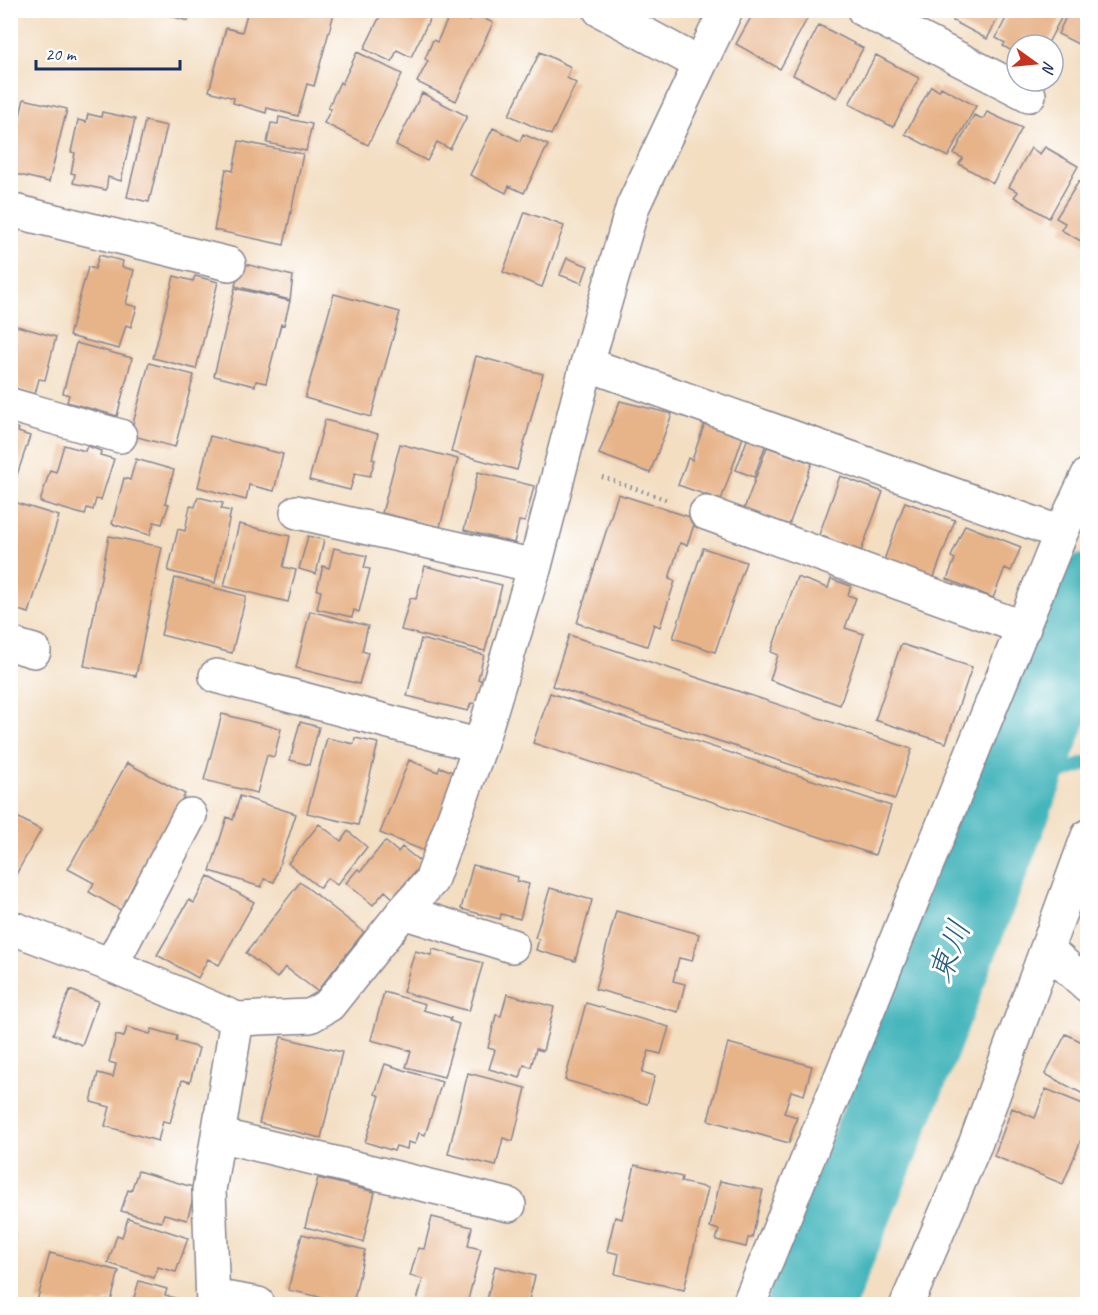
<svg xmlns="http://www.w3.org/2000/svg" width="1098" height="1315" viewBox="0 0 1098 1315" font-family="Caveat,'Klee One',sans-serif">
	<rect width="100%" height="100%" fill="#fff"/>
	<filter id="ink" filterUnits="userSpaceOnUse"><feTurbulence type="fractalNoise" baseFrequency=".0167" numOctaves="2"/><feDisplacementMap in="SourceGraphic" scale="12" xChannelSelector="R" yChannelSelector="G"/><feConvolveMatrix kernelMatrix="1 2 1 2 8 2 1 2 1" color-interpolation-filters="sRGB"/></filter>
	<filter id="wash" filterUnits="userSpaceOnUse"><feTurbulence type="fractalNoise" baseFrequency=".008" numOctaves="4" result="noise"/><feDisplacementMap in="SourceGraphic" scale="24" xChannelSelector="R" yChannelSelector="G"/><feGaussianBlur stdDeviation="1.35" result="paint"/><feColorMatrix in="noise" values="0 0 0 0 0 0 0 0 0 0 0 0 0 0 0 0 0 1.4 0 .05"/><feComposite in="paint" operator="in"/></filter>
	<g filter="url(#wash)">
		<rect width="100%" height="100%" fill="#f3dec2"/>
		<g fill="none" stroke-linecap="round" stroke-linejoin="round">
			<path stroke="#45b5bc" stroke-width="15" d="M1014 788 1088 763"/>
			<path stroke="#45b5bc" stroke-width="87" d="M810 1304 911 1056 1088 597"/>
		</g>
		<g id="blocks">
			<path fill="#e7b389" d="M151 10H191L188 21Z
				M248 10H335L314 86 307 84 298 116 267 108 266 113 233 103 234 98 209 91 226 28 242 32Z
				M383 10H434L411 57 397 50 392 62 364 49Z
				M755 10H792L807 19 780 69 736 44Z
				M947 10H1002L987 39 953 21 955 17 946 12Z
				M1010 10H1065L1047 45H1017V54L1003 46 1005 43 996 38Z
				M1069 10 1088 19 1086 48 1058 34Z
				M451 12 470 21 474 13 493 23 456 101 417 82 428 61 425 59 433 40 437 42Z
				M819 25 863 48 837 98 793 75Z
				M357 52 402 74 368 145 324 123 331 109 328 108 340 82 342 84Z
				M540 52 571 67 567 78 576 83 551 135 509 115Z
				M876 55 919 78 893 127 849 104Z
				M931 86 939 91 941 87 976 106 948 157 905 134Z
				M422 93 467 116 450 149 437 142 427 161 396 145Z
				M24 99 67 109 49 182 11 173 18 146 13 145Z
				M102 112 135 119 121 181 108 177 106 190 73 183 75 174 71 173 75 153 71 152 78 120 86 122 88 114 101 117Z
				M987 112 1022 128 993 183 959 164 963 158 954 154 974 115 983 119Z
				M279 117 312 124 306 151 267 143 271 123 278 124Z
				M145 121 167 126 149 202 127 197Z
				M493 128 520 141 523 134 548 145 524 193 509 186 506 193 470 175Z
				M239 141 303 154 284 245 214 230 226 169 233 171Z
				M1045 147 1078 166 1049 218 1014 197 1018 192 1009 187 1031 148 1040 154Z
				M1079 181 1088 186V245L1061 230 1065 223 1056 218Z
				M525 212 564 226 542 287 503 272Z
				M99 255 123 261 122 267 134 270 126 304 137 307 131 327 126 325 119 349 69 336 88 267 95 269Z
				M567 258 588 266 582 283 560 275Z
				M241 263 293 276 290 300 235 286Z
				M174 276 193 281 195 276 218 282 196 369 153 358Z
				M235 288 290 301 284 325 281 324 266 383 256 381 255 386 214 376Z
				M334 294 400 312 371 417 305 398Z
				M10 324 56 337 45 380 39 379 35 394 10 387Z
				M76 343 132 358 117 416 67 402 69 395 63 393Z
				M476 356 543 374 517 470 451 452Z
				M149 363 194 375 175 447 130 435Z
				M620 401 672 414 650 473 599 454Z
				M325 420 378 434 372 459 375 460 370 476 355 473 350 490 309 480Z
				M705 423 743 437 721 500 678 485 688 458 692 460Z
				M10 426 19 429 18 432 30 436 11 493Z
				M210 436 283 454 274 491 249 485 246 500 198 487Z
				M748 437 766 444 754 477 736 470Z
				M400 444 458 459 440 527 382 513Z
				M64 445 85 451 87 446 101 451 100 455 114 459 101 500 96 499 93 510 87 508 85 515 40 502 50 470 56 472Z
				M767 447 812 463 789 525 744 509Z
				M136 459 174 470 165 503 169 504 162 524 154 522 150 535 112 524 124 478 130 480Z
				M478 472 534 486 525 522 519 521 514 543 464 530Z
				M840 476 883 492 861 551 819 535Z
				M618 494 696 519 687 545 680 543 669 579 675 581 660 627 654 624 647 646 577 623Z
				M198 497 223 503 221 509 231 511 215 583 168 571 178 529 185 531 190 506 195 507Z
				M10 501 59 516 29 613 10 608Z
				M905 502 955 520 934 577 884 560Z
				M239 524 290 536 283 567 296 570 288 602 224 586Z
				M965 525 1021 547 1011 571 1005 568 993 598 947 579 955 559 951 557Z
				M109 536 162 547 136 676 84 666Z
				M308 536 324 540 316 574 299 569Z
				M334 548 367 556 364 568 370 569 359 612 354 610 352 617 317 609 321 591 317 590 323 566 329 568Z
				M703 548 746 562 715 652 673 638Z
				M425 566 502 585 485 651 401 630 410 598 416 599Z
				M797 577 828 588 831 579 851 586 848 595 856 598 845 628 864 634 840 705 770 680 778 655 771 652Z
				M175 578 246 596 232 653 161 635Z
				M310 611 368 626 362 651 368 653 359 684 296 668Z
				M569 635 912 749 895 799 552 686Z
				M421 639 484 655 478 679 482 681 477 704 471 703 468 711 407 696Z
				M901 644 972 667 946 743 875 720Z
				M550 693 891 806 875 855 533 743Z
				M222 714 281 729 274 757 267 755 257 793 204 780Z
				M300 722 319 727 309 765 290 760Z
				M327 738 354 744 355 738 378 743 358 825 307 813Z
				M409 760 438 772 440 767 458 774 427 852 380 833Z
				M127 763 185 794 122 911 89 892 94 883 68 869Z
				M240 796 296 814 274 882 264 879 261 887 210 871 227 817 233 820Z
				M10 813 41 830 10 885Z
				M319 824 341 841 348 831 367 847 337 885 327 878 320 888 288 863Z
				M385 841 398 852 402 847 422 863 393 898 385 891 373 905 346 883 358 869 361 871Z
				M473 865 518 877 517 881 529 884 520 919 501 914 500 919 461 909Z
				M208 876 254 902 219 965 208 959 198 978 157 955 189 900 194 903Z
				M300 882 364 932 317 991 285 967 277 978 246 953Z
				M550 888 592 900 575 961 536 950 539 939 535 938Z
				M616 911 699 934 692 961 679 958 673 981 685 984 678 1012 595 989Z
				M433 949 483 963 469 1011 403 992 415 951 431 955Z
				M70 990 98 1001 82 1045 53 1034Z
				M384 992 425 1004 423 1010 451 1018 450 1021 459 1024 444 1077 406 1067 411 1051 371 1040Z
				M507 994 554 1007 543 1051 536 1049 531 1067 524 1065 520 1078 489 1069 495 1050 488 1048 496 1015 501 1016Z
				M586 1003 669 1027 661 1054 649 1051 642 1072 655 1076 647 1104 565 1080Z
				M127 1027 150 1034 152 1029 177 1036 176 1041 199 1048 190 1082 182 1080 170 1123 163 1121 158 1141 105 1126 110 1107 91 1102 98 1073 113 1077 116 1064 109 1062 116 1035 124 1037Z
				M1066 1034 1088 1045V1085L1083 1094 1045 1074Z
				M281 1037 342 1052 321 1138 259 1123Z
				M728 1043 812 1066 804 1095 791 1091 784 1113 797 1117 789 1143 708 1120Z
				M385 1064 442 1082 425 1135 419 1133 415 1144 408 1142 407 1149 396 1146 394 1151 365 1142 380 1096 375 1094Z
				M468 1073 526 1088 513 1141 503 1138 496 1166 448 1154Z
				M1046 1089 1088 1106V1123L1063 1184 994 1156 1012 1108 1035 1118Z
				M635 1165 682 1177 681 1182 708 1188 684 1290 615 1274 619 1254 607 1251 615 1217 622 1219Z
				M138 1171 196 1188 187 1220 164 1214 161 1222 121 1211 128 1190 131 1191Z
				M318 1178 375 1192 363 1242 305 1227Z
				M720 1181 763 1190 752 1238H748L746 1247 716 1240 719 1230 710 1227Z
				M432 1217 472 1227 468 1246 481 1249 467 1304H416L423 1279 410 1276 418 1248 424 1249Z
				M128 1218 188 1238 176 1272 158 1267 154 1278 108 1263 117 1235 122 1237Z
				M10 1233 16 1235 11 1254H10Z
				M302 1234 365 1250 353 1304 288 1290Z
				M50 1253 119 1271 111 1301 106 1300 105 1304H52L37 1301Z
				M495 1266 535 1276 528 1304H494L486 1303Z
				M139 1281 167 1289 165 1295 195 1304H132Z"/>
		</g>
	</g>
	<g filter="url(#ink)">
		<use href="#blocks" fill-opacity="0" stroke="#878690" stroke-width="1.5"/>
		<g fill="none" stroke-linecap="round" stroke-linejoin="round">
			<defs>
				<path id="minor" d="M864 10 1029 95
					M700 64 726 10
					M10 210 229 264
					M587 364 1061 533
					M10 405 120 436
					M297 512 535 566
					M706 513 1024 628
					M10 644 34 651
					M216 676 480 746
					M403 912 512 946
					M10 927 111 965 237 1019 310 1016 329 1005 403 912 431 881 480 746 535 566 587 364 633 206 700 64 600 10
					M1047 949 1088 986
					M111 965 190 815
					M218 1135 509 1205
					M213 1296 258 1304
					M213 1304 209 1190 237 1019
					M749 1304 1061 533 1088 475
					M907 1304 976 1142 1088 836"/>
			</defs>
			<use href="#minor" stroke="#878690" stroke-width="36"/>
			<path stroke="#878690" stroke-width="4" stroke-dasharray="1.5 4.5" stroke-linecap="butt" d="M602 477 668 500"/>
			<use href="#minor" stroke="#fff" stroke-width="33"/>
		</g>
	</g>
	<g text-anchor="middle" stroke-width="6" stroke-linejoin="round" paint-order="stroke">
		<g font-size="32" font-style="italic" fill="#2a5e7f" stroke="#fff">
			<text transform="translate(949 951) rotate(-69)" y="11">東川</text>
		</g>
	</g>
	<rect width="1098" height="1315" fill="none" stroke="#fff" stroke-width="36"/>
	<g transform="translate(1035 63) rotate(105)"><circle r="28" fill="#ffffff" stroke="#a4acbf" stroke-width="1.5"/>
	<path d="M0-4.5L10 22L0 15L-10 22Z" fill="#c8321e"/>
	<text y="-9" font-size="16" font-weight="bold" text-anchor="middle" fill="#1b2f5e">N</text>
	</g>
	<path d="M36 60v9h144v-9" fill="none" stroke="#1b2f5e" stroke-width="3"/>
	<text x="45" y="60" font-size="18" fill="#1b2f5e" stroke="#ffffff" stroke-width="4.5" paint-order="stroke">20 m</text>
</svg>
